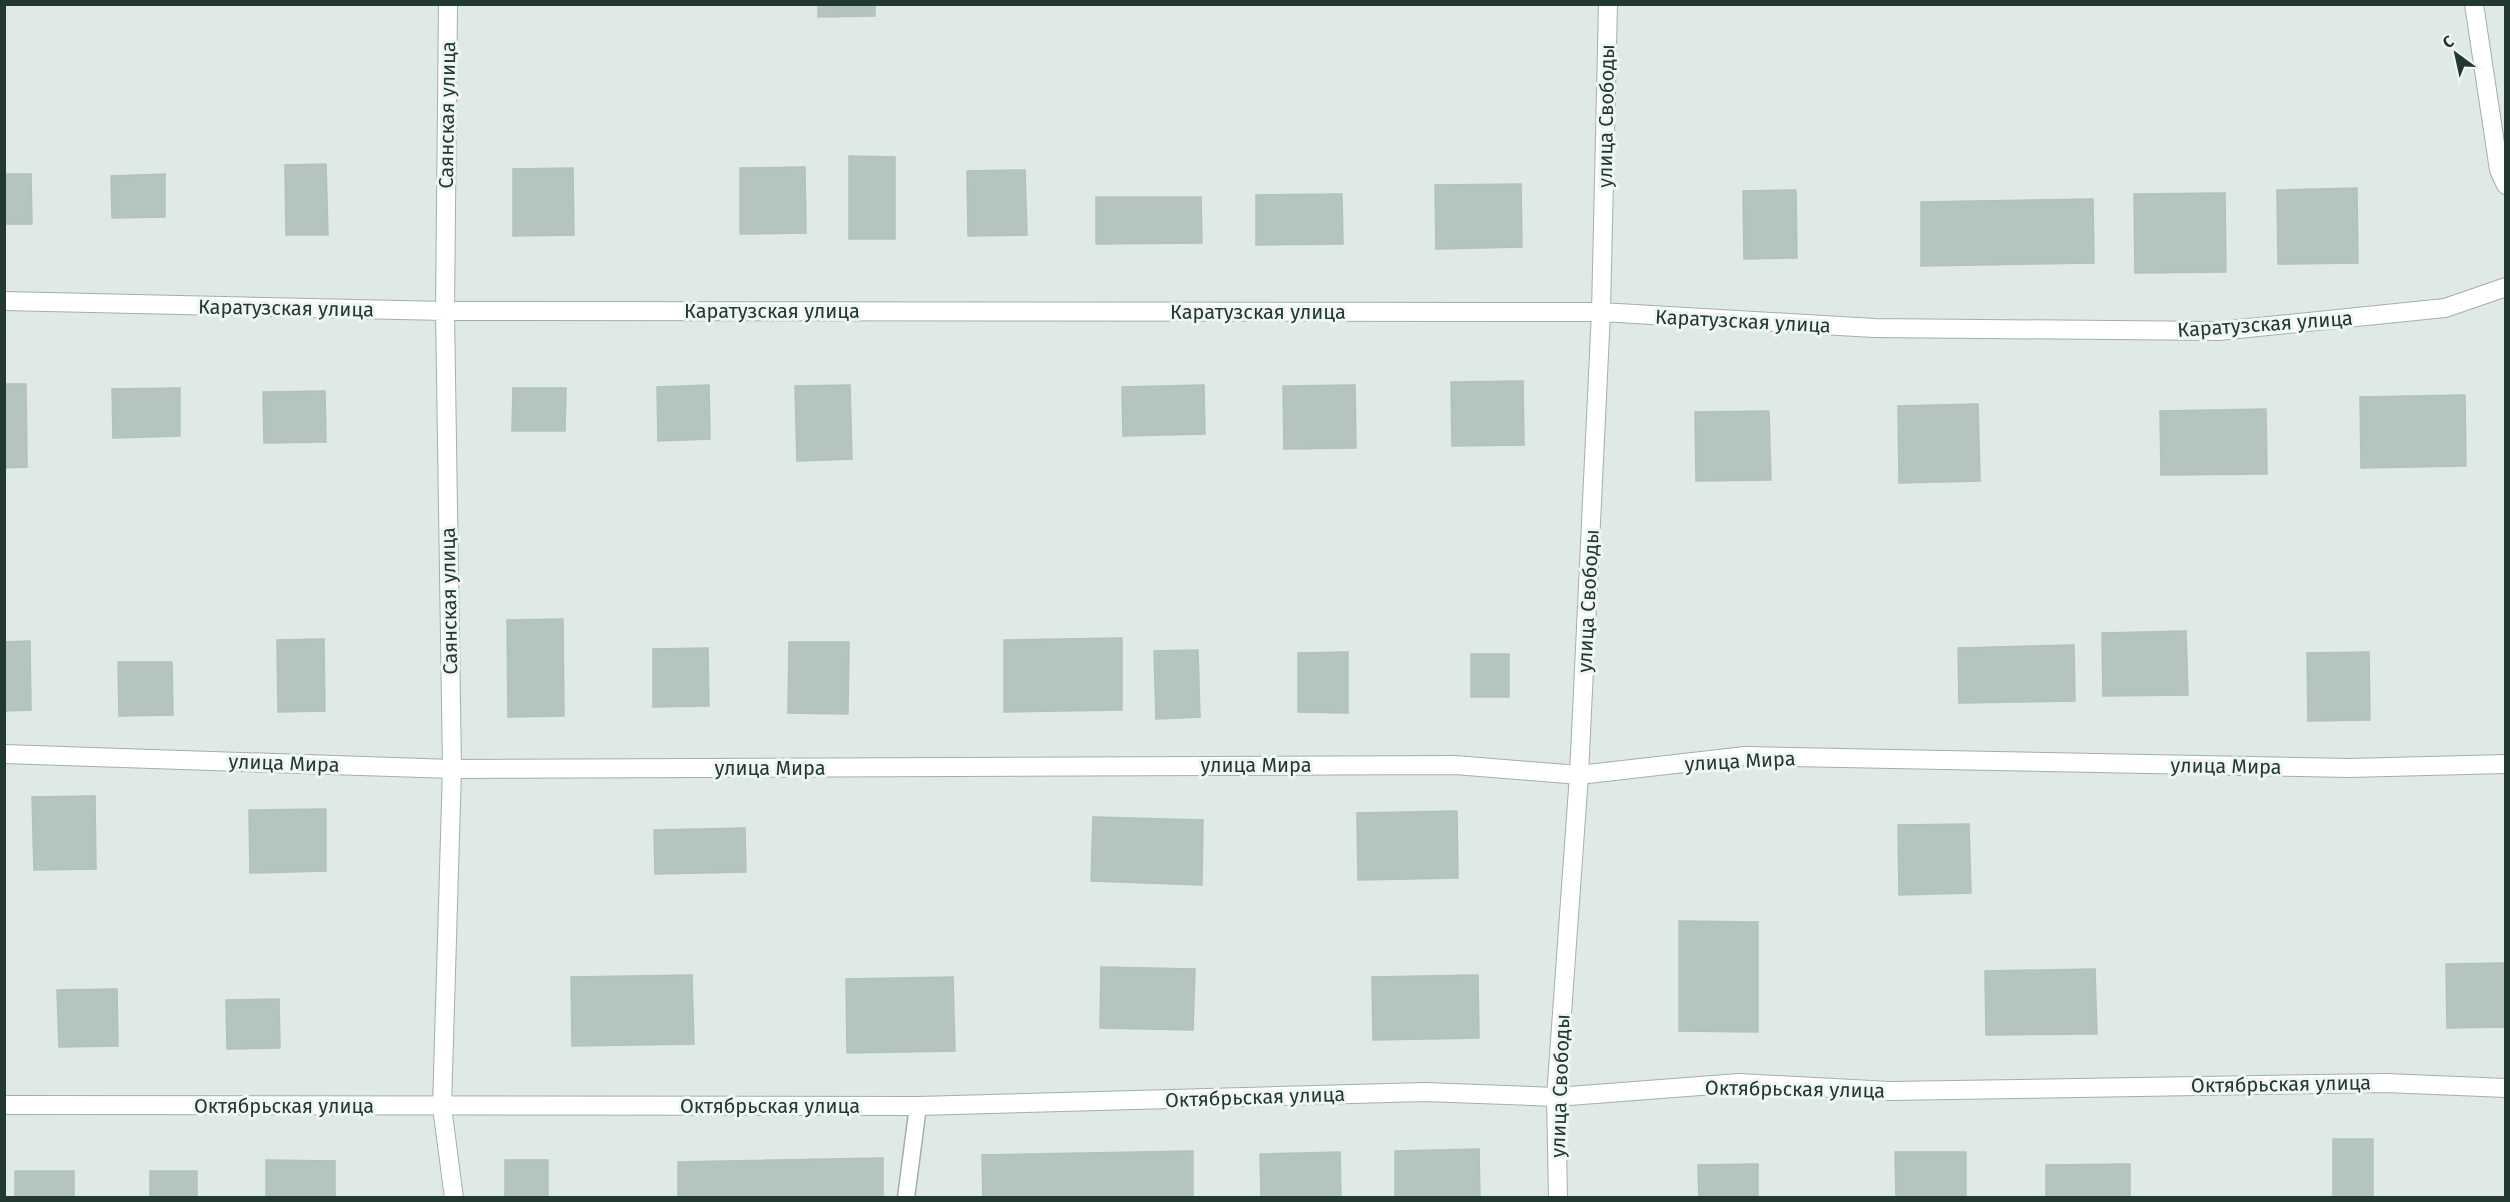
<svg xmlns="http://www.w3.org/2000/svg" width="2510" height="1202" viewBox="0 0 2510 1202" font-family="'Fira Sans',sans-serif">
	<rect width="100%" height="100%" fill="#dfe9e5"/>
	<path fill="#b4c4be" stroke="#b1c2bc" stroke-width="1.5" d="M818 4H875V16L818 17Z
		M849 156 895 157V239H849Z
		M326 164 328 235H286L285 165Z
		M805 167 806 233 740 234V168Z
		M573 168 574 235 513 236V169Z
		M1025 170 1027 235 968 236 967 171Z
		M4 174H31L32 224H4Z
		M165 174V217L112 218 111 176Z
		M1521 184 1522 247 1436 249 1435 185Z
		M2357 188 2358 263 2278 264 2277 190Z
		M1796 190 1797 258 1744 259 1743 191Z
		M2225 193 2226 272 2135 273 2134 194Z
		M1342 194 1343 244 1256 245V195Z
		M1096 197H1201L1202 243 1096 244Z
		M2093 199 2094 263 1921 266V202Z
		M1523 381 1524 445 1452 446 1451 382Z
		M4 384H26L27 467 4 468Z
		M709 385 710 439 658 441 657 387Z
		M850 385 852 459 797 461 795 386Z
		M1204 385 1205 434 1123 436 1122 387Z
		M1355 385 1356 448 1284 449 1283 386Z
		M180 388V436L113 438 112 389Z
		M513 388H566L565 431H512Z
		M325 391 326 442 264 443 263 392Z
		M2465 395 2466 466 2361 468 2360 397Z
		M1978 404 1980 481 1899 483 1898 406Z
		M2266 409 2267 474 2161 475 2160 411Z
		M1769 411 1771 480 1696 481 1695 412Z
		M563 619 564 716 508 717 507 620Z
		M2186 631 2188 695 2103 696 2102 633Z
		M1122 638V710L1004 712V640Z
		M324 639 325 711 278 712 277 640Z
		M30 641 31 710 4 711V642Z
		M789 642H849L848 714 788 713Z
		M2074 645 2075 701 1959 703 1958 648Z
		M708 648 709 706 653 707V649Z
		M1198 650 1200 717 1156 719 1154 651Z
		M1348 652V713L1298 712V653Z
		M2369 652 2370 720 2308 721 2307 653Z
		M1471 654H1509V697H1471Z
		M118 662H172L173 715 119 716Z
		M95 796 96 869 34 870 32 797Z
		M326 809V871L250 873 249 810Z
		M1457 811 1458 878 1358 880 1357 813Z
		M1093 817 1203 820 1202 885 1091 881Z
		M1969 824 1971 893 1899 895 1898 825Z
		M745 828 746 872 655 874 654 830Z
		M1679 921 1758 922V1032L1679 1031Z
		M2506 963V1027L2447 1028 2446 964Z
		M1101 967 1195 969 1193 1030 1100 1028Z
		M2095 969 2097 1034 1986 1035 1985 971Z
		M692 975 694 1044 572 1046 571 977Z
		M1478 975 1479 1038 1373 1040 1372 977Z
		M953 977 955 1051 847 1053 846 979Z
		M117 989 118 1046 59 1047 57 990Z
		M279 999 280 1048 227 1049 226 1000Z
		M2333 1139H2373V1198H2333Z
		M1479 1149 1480 1198H1395V1151Z
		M1193 1151V1198H983L982 1155Z
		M1340 1152 1341 1198H1261L1260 1154Z
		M1895 1152H1966V1198H1896Z
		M883 1158V1198H678V1162Z
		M266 1160 335 1161V1198H266Z
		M505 1160H548V1198H505Z
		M1758 1164V1198H1699L1698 1165Z
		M2130 1164V1198H2046V1165Z
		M15 1171H74V1198H15Z
		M150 1171H197V1198H150Z"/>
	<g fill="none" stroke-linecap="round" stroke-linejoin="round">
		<defs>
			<path id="service" d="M906 1198 918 1106"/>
			<path id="minor" d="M448 4 445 311 452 769 442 1107 454 1198
				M2474 4 2499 170 2506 185
				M4 301 445 311 1601 312 1874 328 2219 331 2445 308 2506 287
				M4 754 452 769 1455 765 1579 775 1745 756 2349 768 2506 764
				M4 1105 918 1106 1425 1092 1556 1097 1739 1083 1890 1091 2386 1083 2506 1088
				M1558 1198 1556 1097 1579 775 1601 312 1608 4"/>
		</defs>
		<use href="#service" stroke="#a2b0ac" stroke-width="19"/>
		<use href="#minor" stroke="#a2b0ac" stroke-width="20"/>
		<use href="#service" stroke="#fff" stroke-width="16"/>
		<use href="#minor" stroke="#fff" stroke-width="18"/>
	</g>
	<g text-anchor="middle" stroke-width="6" stroke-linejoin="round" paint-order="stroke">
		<g font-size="20" fill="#213833" stroke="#eff6f3">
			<text transform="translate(447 115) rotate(-89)" y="7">Саянская улица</text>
			<text transform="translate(1606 116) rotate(-89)" y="7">улица Свободы</text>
			<text transform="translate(286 308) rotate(1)" y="7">Каратузская улица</text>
			<text x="772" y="318">Каратузская улица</text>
			<text x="1258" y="319">Каратузская улица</text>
			<text transform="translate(1743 321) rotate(3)" y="7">Каратузская улица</text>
			<text transform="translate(2265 324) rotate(-4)" y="7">Каратузская улица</text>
			<text transform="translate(449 601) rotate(-91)" y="7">Саянская улица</text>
			<text transform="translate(1588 601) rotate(-87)" y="7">улица Свободы</text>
			<text transform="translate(1740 761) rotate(-3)" y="7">улица Мира</text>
			<text transform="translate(284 763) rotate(2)" y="7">улица Мира</text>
			<text x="1256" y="772">улица Мира</text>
			<text transform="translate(2226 766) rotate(1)" y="7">улица Мира</text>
			<text x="770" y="775">улица Мира</text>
			<text transform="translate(2281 1084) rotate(-1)" y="7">Октябрьская улица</text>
			<text transform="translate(1560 1086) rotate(-88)" y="7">улица Свободы</text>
			<text transform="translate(1795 1089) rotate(1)" y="7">Октябрьская улица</text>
			<text transform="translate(1255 1097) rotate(-2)" y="7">Октябрьская улица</text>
			<text x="284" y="1113">Октябрьская улица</text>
			<text x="770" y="1113">Октябрьская улица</text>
		</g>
	</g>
	<rect width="2510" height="1202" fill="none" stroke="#213833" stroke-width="12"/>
	<g transform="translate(2456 54) rotate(327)" stroke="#eff6f3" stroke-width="4.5" paint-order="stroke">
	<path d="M0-4.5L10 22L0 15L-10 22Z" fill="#213833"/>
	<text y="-9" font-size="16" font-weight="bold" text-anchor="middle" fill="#213833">С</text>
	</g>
</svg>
